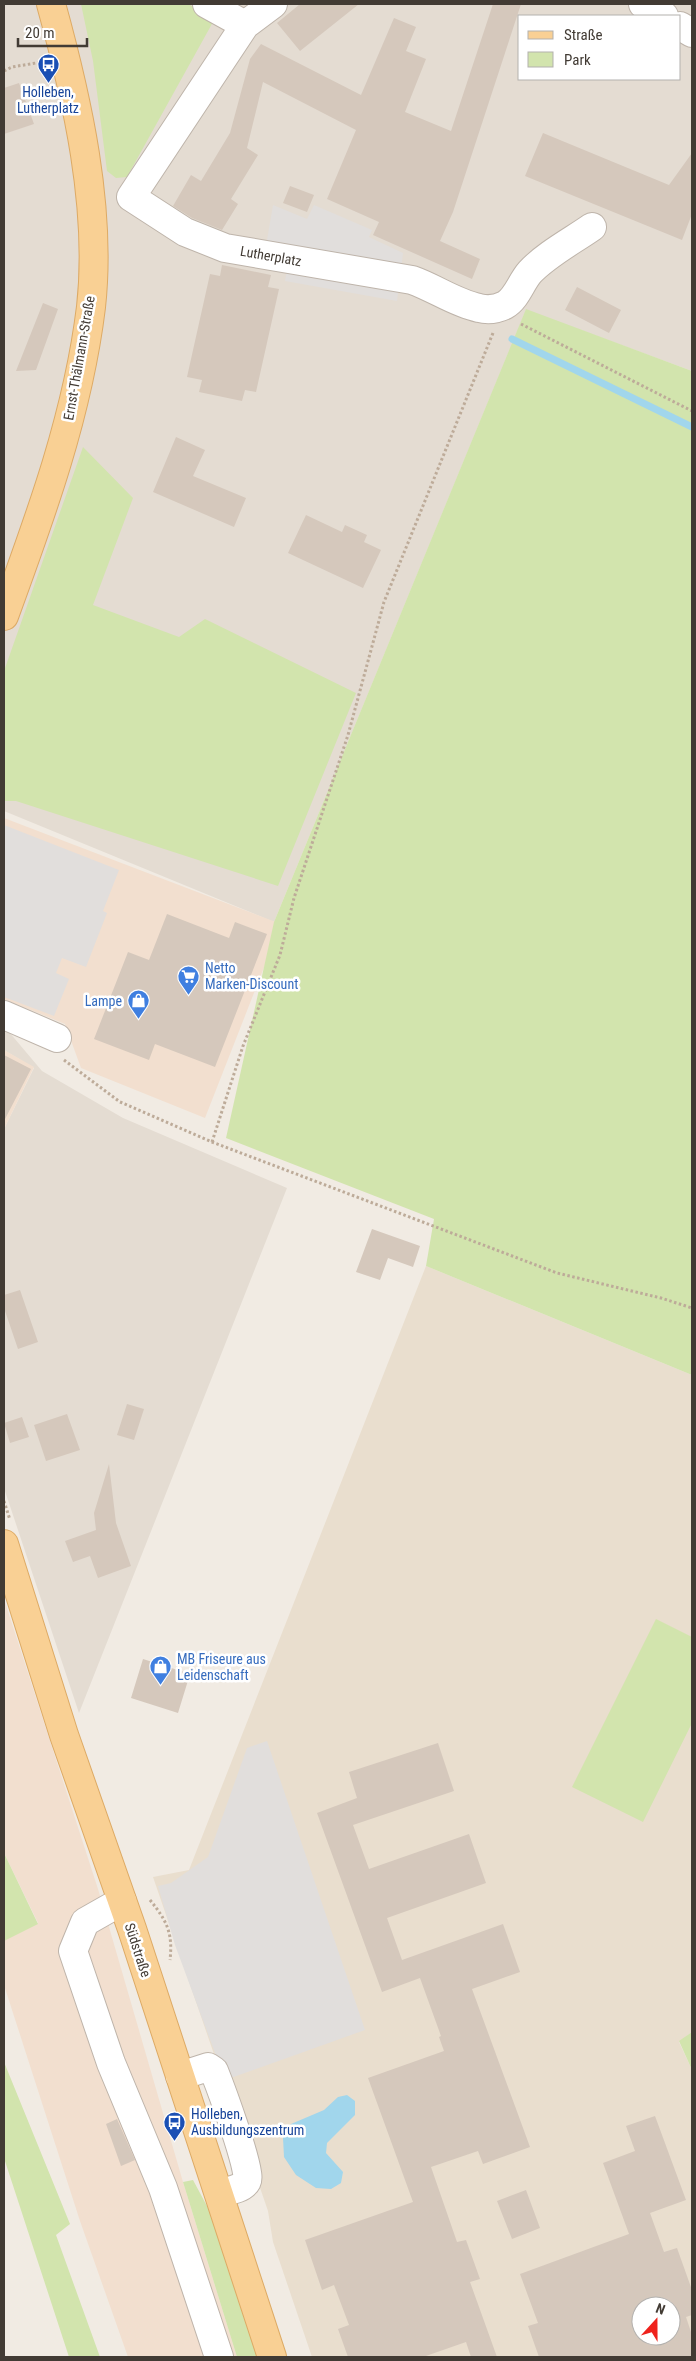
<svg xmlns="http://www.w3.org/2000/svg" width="696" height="2361" viewBox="0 0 696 2361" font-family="'Roboto Condensed',sans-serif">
	<rect width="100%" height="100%" fill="#f1ebe3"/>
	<path fill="#e4dcd2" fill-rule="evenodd" d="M4 4H692V371L526 310 274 922 4 811ZM520 16H680V79H520Z
		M4 1026 42 1071 123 1118 287 1188 79 1713 4 1488V1129L34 1068 4 1050Z"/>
	<path fill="#f2dfcf" d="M4 818 281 924 205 1118 81 1068 65 1024 4 999Z
		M4 1050 34 1067 4 1129Z
		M4 1599 98 1889 183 2182 237 2357H128L80 2221 4 1985V1940L38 1923 4 1853Z"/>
	<path fill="#e9dece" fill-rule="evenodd" d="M426 1266 692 1375V2032L679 2042 692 2070V2357H312L273 2242 268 2211 153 1877 189 1870ZM641 2306H671V2336H641Z"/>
	<path fill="#d2e4ad" d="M81 4H188L209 15 213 22 127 177 116 178 107 171 93 61Z
		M526 309 692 371V1375L426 1266 434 1219 226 1138 274 922Z
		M83 447 133 498 93 605 179 637 205 619 356 693 278 886 16 801H4V671Z
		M656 1619 692 1637V1723L643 1822 572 1787Z
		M4 1853 38 1924 4 1941Z
		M692 2032V2070L679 2041Z
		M4 2062 70 2224 56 2235 100 2357H69L4 2158Z
		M193 2180 214 2219 260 2357H237L183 2182Z"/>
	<path fill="#e1dedc" d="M273 205 307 219 314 205 372 230 369 237 403 253 397 301 285 281 290 250 266 246Z
		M4 825 119 870 103 911 107 913 86 967 62 958 56 973 69 979 54 1016 4 997Z
		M267 1741 365 2030 225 2080 175 1945 158 1886 171 1883 208 1857 247 1748Z"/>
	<path fill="#a1d6ec" d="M347 2095 355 2101V2115L327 2143 326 2153 343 2172 341 2183 331 2189 316 2188 296 2175 284 2157 283 2138 291 2124 324 2110 338 2097Z"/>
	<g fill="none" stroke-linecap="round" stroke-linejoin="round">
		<path stroke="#a1d6ec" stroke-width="7" d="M512 339 692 427"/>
	</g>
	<path fill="#d5c8bc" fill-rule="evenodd" d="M300 4H359L300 51 277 23Z
		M493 4H521L453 212 440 241 480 259 472 279 373 235 379 222 327 199 356 130 263 82 247 148 258 155 231 199 238 204 222 230 192 218 173 206 191 175 201 181 230 133 250 59 261 44 361 95 394 18 416 27 406 51 426 59 405 112 451 131Z
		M19 83 34 124 4 134V88Z
		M543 133 669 185 692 153V214L682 240 525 176Z
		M290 186 314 195 307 212 283 203Z
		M222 265 271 275 268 287 279 289 256 392 245 390 242 401 199 392 202 380 187 377 210 274 220 276Z
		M577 287 621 310 609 333 565 310Z
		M43 303 58 309 36 370 16 371Z
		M176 437 205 450 193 476 246 498 234 527 153 492Z
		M306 515 342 532 345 525 367 535 364 542 381 550 363 588 288 553Z
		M167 914 229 938 235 922 267 934 215 1067 155 1044 149 1060 94 1039 128 952 149 960Z
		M4 1055 31 1069 4 1121Z
		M372 1229 420 1246 413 1267 388 1258 380 1280 356 1272Z
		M20 1290 38 1342 18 1349 4 1308V1295Z
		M127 1404 144 1409 134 1440 117 1435Z
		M67 1414 80 1450 46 1461 34 1425Z
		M22 1417 29 1437 10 1443 4 1423Z
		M109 1464 116 1523 131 1566 98 1578 90 1556 73 1562 65 1541 96 1530 94 1513Z
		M143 1659 190 1674 178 1713 131 1698Z
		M438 1743 454 1791 353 1825 369 1869 469 1834 486 1883 387 1918 402 1960 503 1924 520 1972 472 1989 530 2147 483 2164 478 2151 431 2167 457 2242 466 2240 480 2279 470 2282 497 2357H471L466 2342 423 2357H348L338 2329 349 2325 334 2285 322 2290 305 2240 413 2202 368 2078 444 2051 439 2037 441 2036 420 1978 382 1992 317 1813 357 1798 349 1772Z
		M655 2116 686 2200 650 2213 664 2252 677 2248 692 2290V2315L686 2317 692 2335V2357H539L528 2326 538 2323 520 2274 629 2234 603 2163 635 2151 626 2126ZM641 2306H671V2336H641Z
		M117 2119 135 2160 121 2166 106 2124Z
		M526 2190 540 2228 512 2239 497 2201Z"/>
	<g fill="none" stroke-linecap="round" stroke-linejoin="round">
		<defs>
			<path id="minor" d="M207 4 245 25
				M273 4 245 25 131 197 185 232 225 248 412 280C435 288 455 303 479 308 487 310 497 309 505 305 517 298 521 282 530 272 547 254 572 241 592 227
				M643 4 664 16
				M680 26 692 33
				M4 1015 57 1038
				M122 1901 85 1922 73 1951 111 2063 163 2188 219 2357
				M180 2076 208 2067 214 2071C220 2086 252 2172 247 2181 243 2189 227 2191 219 2193"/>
			<path id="major" d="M4 616C41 515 78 414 91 307 102 208 77 98 51 4
				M4 1544 64 1735 132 1929 272 2357"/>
		</defs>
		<use href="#minor" stroke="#beb4aa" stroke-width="30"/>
		<use href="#major" stroke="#ddaa65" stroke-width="30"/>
		<path stroke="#bdab99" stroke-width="3" stroke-dasharray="2.5 2.5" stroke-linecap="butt" d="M4 71 12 67 42 62
			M521 324 692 411
			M64 1060 120 1102 212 1142 557 1273 661 1298 692 1308
			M212 1142 243 1046 280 955 294 898 348 735 384 602 493 333
			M4 1501 10 1520
			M150 1900C167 1921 173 1933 170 1960"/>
		<use href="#minor" stroke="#fff" stroke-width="28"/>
		<use href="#major" stroke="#f9d094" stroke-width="28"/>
	</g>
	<defs>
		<symbol id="bus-pin" viewBox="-11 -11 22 30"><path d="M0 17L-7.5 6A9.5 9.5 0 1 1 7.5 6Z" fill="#1a4fb4" stroke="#fff"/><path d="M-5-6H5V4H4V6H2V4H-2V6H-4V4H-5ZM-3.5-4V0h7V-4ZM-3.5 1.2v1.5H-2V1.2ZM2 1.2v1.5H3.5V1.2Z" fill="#fff"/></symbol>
		<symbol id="supermarket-pin" viewBox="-11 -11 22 30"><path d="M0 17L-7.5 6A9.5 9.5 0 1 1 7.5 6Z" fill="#3f7fe0" stroke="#fff"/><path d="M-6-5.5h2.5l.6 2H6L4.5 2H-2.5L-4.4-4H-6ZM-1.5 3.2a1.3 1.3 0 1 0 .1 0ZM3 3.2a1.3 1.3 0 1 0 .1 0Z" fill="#fff"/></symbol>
		<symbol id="shop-pin" viewBox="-11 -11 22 30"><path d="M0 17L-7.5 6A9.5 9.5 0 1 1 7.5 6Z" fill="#3f7fe0" stroke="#fff"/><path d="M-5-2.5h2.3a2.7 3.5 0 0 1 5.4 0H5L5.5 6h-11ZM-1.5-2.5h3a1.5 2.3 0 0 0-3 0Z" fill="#fff"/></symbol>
	</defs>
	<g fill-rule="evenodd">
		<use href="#bus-pin" x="36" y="52" width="25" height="34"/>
		<use href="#supermarket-pin" x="176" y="964" width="25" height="34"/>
		<use href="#shop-pin" x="126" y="988" width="25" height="34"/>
		<use href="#shop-pin" x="148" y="1654" width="25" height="34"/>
		<use href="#bus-pin" x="162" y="2110" width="25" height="34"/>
	</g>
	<g text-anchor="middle" stroke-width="5" stroke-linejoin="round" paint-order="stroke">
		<g font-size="14" fill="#164399" stroke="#fff">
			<text x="48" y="97">Holleben,<tspan x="48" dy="16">Lutherplatz</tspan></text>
			<text x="191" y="2119" text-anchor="start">Holleben,<tspan x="191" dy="16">Ausbildungszentrum</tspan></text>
		</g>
		<g font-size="14" fill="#423b34" stroke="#fff">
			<text transform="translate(271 256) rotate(10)" y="5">Lutherplatz</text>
			<text transform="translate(79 358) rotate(-80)" y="5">Ernst-Thälmann-Straße</text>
			<text transform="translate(138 1950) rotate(72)" y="5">Südstraße</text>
		</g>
		<g font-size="14" fill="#366cbe" stroke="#fff" text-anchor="start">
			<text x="205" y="973">Netto<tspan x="205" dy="16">Marken-Discount</tspan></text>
			<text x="122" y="1006" text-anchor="end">Lampe</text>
			<text x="177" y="1664">MB Friseure aus<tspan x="177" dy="16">Leidenschaft</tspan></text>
		</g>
	</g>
	<rect width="696" height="2361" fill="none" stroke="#423b34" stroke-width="10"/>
	<rect x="518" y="15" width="162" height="65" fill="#ffffff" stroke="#b3b1ae"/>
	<rect x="528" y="31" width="25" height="8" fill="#f9d094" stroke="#b3b1ae"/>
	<text x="564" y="40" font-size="15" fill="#423b34">Straße</text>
	<rect x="528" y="52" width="25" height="15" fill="#d2e4ad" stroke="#b3b1ae"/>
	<text x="564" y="65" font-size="15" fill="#423b34">Park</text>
	<g transform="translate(656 2321) rotate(21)"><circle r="24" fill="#ffffff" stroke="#b3b1ae"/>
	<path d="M0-4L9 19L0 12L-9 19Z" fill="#ef221c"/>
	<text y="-8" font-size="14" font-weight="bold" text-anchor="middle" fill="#423b34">N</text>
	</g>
	<path d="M18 38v8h69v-8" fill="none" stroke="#423b34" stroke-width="2.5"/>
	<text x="25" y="38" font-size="15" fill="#423b34" stroke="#ffffff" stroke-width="4" paint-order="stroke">20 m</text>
</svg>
